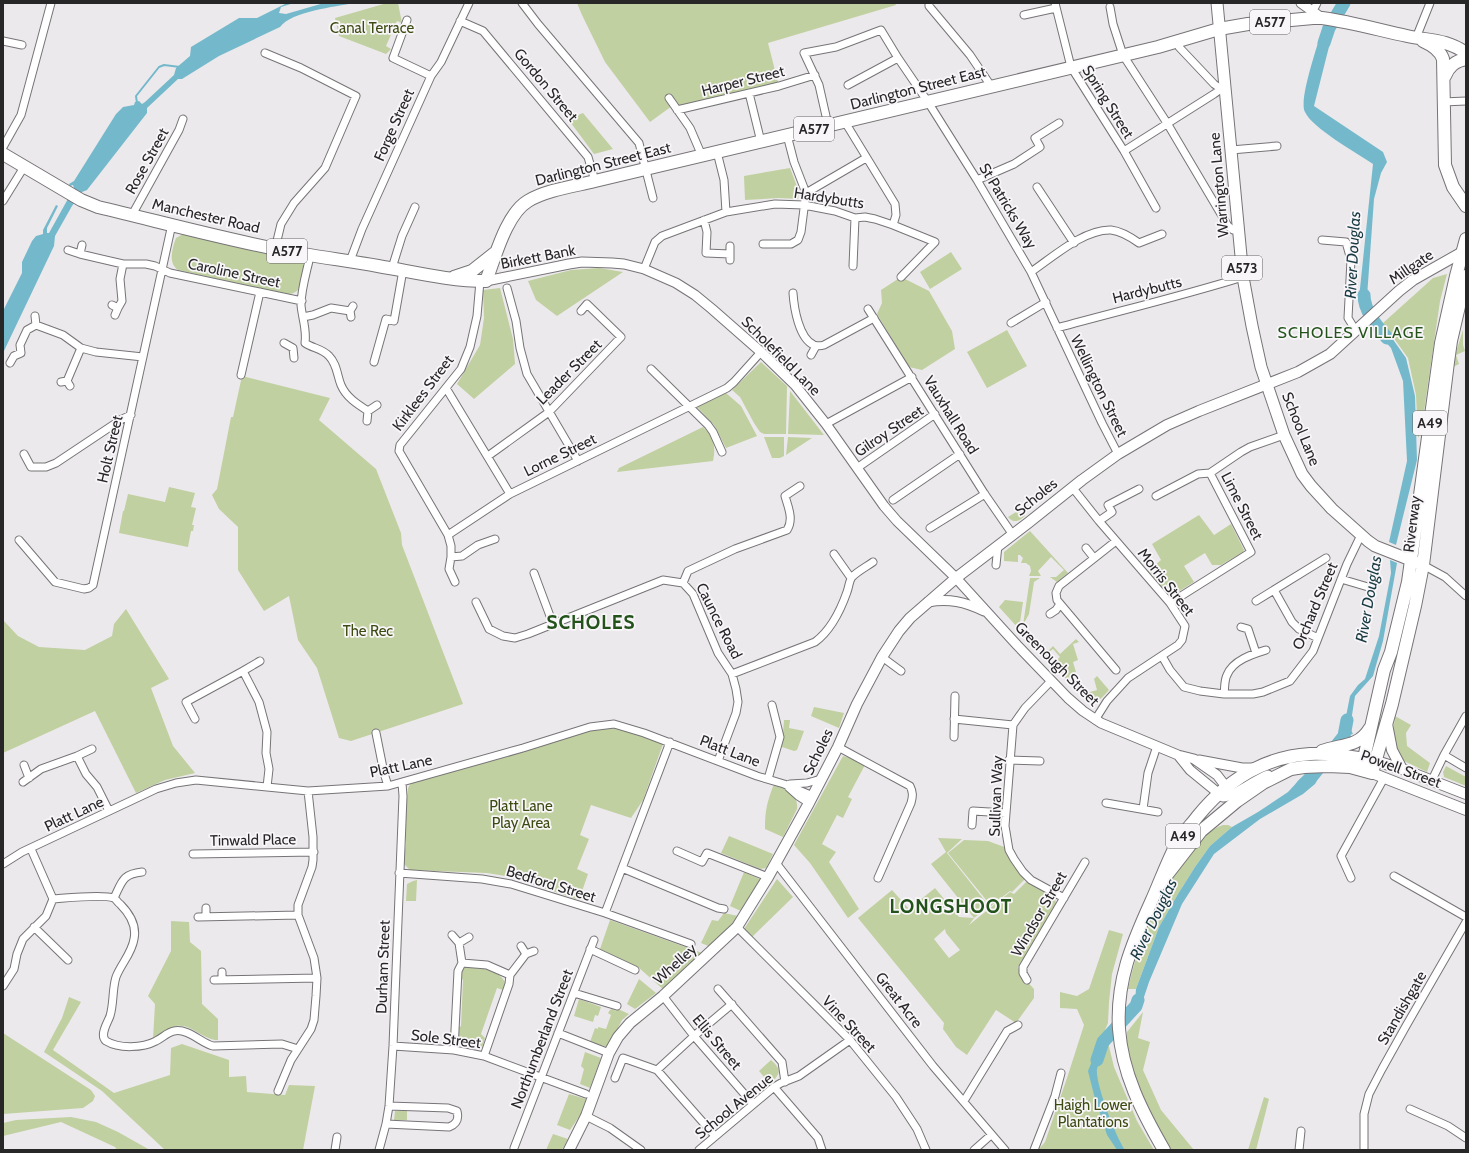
<svg xmlns="http://www.w3.org/2000/svg" width="1469" height="1153" viewBox="0 0 1469 1153" font-family="Cabin,sans-serif">
	<rect width="100%" height="100%" fill="#ece9ec"/>
	<path fill="#c0d0a0" fill-rule="evenodd" d="M387 3H398L402 23 397 21 386 46 391 49 386 54 339 36 335 18Z
		M577 3H895L896 5 768 43 779 86 677 110 672 106 650 122 605 62 582 15Z
		M583 113 613 149 594 154 568 119Z
		M790 168 799 192 798 199 779 198 745 200 744 176Z
		M183 234 296 258C299 259 302 261 303 264 305 268 300 288 297 291 293 294 289 294 285 294L178 270C168 263 172 249 176 238Z
		M951 252 962 269 930 289 920 272Z
		M599 268 623 272 557 316 536 300 528 281 571 270Z
		M1447 274 1440 301 1421 432 1418 438 1416 395 1408 358 1383 323 1433 278Z
		M901 277 929 291 952 331 955 349 922 370 909 367 877 314 882 303 881 290Z
		M500 288 513 339 515 364 474 399 457 384 480 345 484 318 483 290Z
		M1007 330 1027 366 987 388 967 352Z
		M1463 330V345L1465 351 1456 355 1459 364 1453 367 1457 349Z
		M761 362 787 386 786 434H764L760 432 754 423 740 397 732 390Z
		M242 376 330 398 319 420 376 469 401 533 402 545 463 704 351 741 339 738 317 668 298 640 289 596 264 611 238 570V527L219 509 212 495 217 489 231 417H233Z
		M790 391 824 435 788 434Z
		M726 393 741 406 757 436 726 448 714 425 697 407Z
		M703 427C714 437 716 447 713 461L617 472 619 468Z
		M764 437H784V456L780 458H772Z
		M788 437 812 438 786 455Z
		M169 487 195 493 191 507 196 508 192 525H194L193 531H191L188 547 119 533 123 511H124L128 494 165 502Z
		M1021 509 1025 516C1019 521 1014 524 1008 517Z
		M1199 515 1214 535 1231 524 1244 550 1243 552 1221 565H1212L1205 553 1184 566 1194 582 1173 595H1168L1148 571 1161 560 1152 544Z
		M1030 531 1068 573 1057 582 1050 577H1056L1064 570 1051 557 1038 571 1041 576H1029L1031 571 1030 566 1026 563H1021L1023 558 1020 555H1018V562L1004 561V552Z
		M1030 578H1040L1034 582 1029 614 1023 625Z
		M1005 600 1023 602 1019 629 999 607Z
		M126 609 169 679 151 688 173 746 195 773 165 780 136 793 95 711 3 753V620L18 636 39 647 85 650 112 636 114 624Z
		M1076 639 1079 642 1073 644 1078 660 1073 662 1076 672 1071 674 1072 676 1077 675 1083 694 1097 690 1094 679 1097 676 1109 690C1100 700 1097 705 1084 697L1043 656 1053 646 1060 654ZM1053 649 1060 657 1052 664 1044 656Z
		M814 707 844 713 839 728 811 716Z
		M1395 716 1411 725 1406 733 1407 746 1430 763 1427 772 1402 760 1397 748 1393 733Z
		M784 720H790L789 728 804 731 797 750 794 751 782 747Z
		M623 727 663 744 643 800 631 818 591 805 580 835 589 839 577 869 588 874 579 900 511 877 487 873 410 870 404 864 402 856C406 850 408 842 404 835L408 788 411 783 591 729Z
		M843 756 866 763 848 797 852 799 843 818 837 815 822 844 836 852 829 862 859 909 848 918 810 863 794 845Z
		M1446 766 1466 777V786L1444 777 1443 772Z
		M774 784C785 789 799 794 797 809L783 837 765 829C765 810 767 802 774 784Z
		M1223 825H1228L1232 827 1210 846 1195 867 1178 894 1159 927 1136 989H1128C1139 940 1162 874 1201 840 1207 834 1214 828 1223 825Z
		M729 836 773 854 766 868 760 869 721 853Z
		M938 838 962 839 947 853 989 906 974 918 969 925 1010 892 1014 894 1027 881 1055 898 1056 904 1048 916 1046 922 1018 967 1021 975 1034 989V998L1016 1023 996 1010 967 1055 956 1047 943 1029 944 1023 858 918 892 890 909 909 935 888 959 917 974 918 931 864 946 852ZM945 929 946 933 960 950 949 958 934 939Z
		M964 840 988 841 1007 848C1011 861 1017 869 1026 878L1012 892 1010 891 991 906 948 853Z
		M744 872 760 879 743 912 730 906Z
		M777 879 793 897 752 937 744 929Z
		M417 880 416 901H406L407 884 413 881Z
		M724 913 738 916V920L711 947 701 943 712 920 718 921Z
		M610 920 705 954 664 990 638 967 600 949Z
		M171 921 189 922 190 942 201 951 202 1004 218 1019V1040C203 1040 191 1023 176 1026 167 1029 161 1035 153 1039L155 1004 148 996 171 951Z
		M1109 930 1123 934 1112 974 1109 1002 1108 1023 1105 1030 1114 1067 1137 1121 1154 1150H1038L1045 1142 1068 1075 1084 1025 1077 1009 1060 1008V992L1077 996 1089 989Z
		M464 967C479 967 498 969 505 982L503 990 497 988 481 1034 485 1038 482 1048 480 1049 462 1045 457 1042 458 1028 461 1026 463 980 461 978V972Z
		M639 979 656 993 635 1009 627 1004Z
		M69 997 81 1002 53 1050 114 1093 170 1075 171 1048 182 1044 229 1060V1077L246 1076 247 1092 285 1095 289 1085 315 1086 303 1150H165L102 1091 44 1052 62 1018Z
		M579 999 601 1007 598 1016 595 1015 593 1022 574 1016Z
		M612 1009 616 1011 618 1009 629 1014 622 1020 608 1047 590 1042 595 1028 598 1029V1027L606 1029 611 1015 608 1013 610 1010Z
		M1143 1012 1138 1038 1150 1042 1143 1070 1161 1110 1194 1150H1170L1159 1134 1135 1082 1126 1041 1127 1032Z
		M3 1033 91 1090 95 1096 93 1101 83 1108 3 1114Z
		M585 1052 601 1058 590 1088 580 1084 584 1069 581 1066Z
		M771 1060C782 1070 781 1073 770 1084L759 1071Z
		M569 1094 586 1099 581 1114 570 1130 557 1125Z
		M1264 1097 1269 1099 1256 1150H1248Z
		M395 1111H407V1120H394Z
		M71 1117 96 1122 118 1132 150 1150H117L115 1147 61 1122 3 1136V1123L16 1120Z
		M553 1134 568 1139 562 1150H546Z"/>
	<path fill="#74b9cb" d="M287 3H294L281 7 279 13 286 14 324 3H354C335 7 292 11 280 27L219 56 182 79H178L147 108V113L87 190 82 192 72 206 55 236 54 246 3 353V311L22 273V262L32 241 36 236 43 234V230L56 205 58 206 47 228V233H49L74 188 73 185 70 186 69 184 74 181 116 114 123 107 134 105 135 102 139 101 142 104 145 102 174 75 176 68 190 56 191 47 239 18H257Z
		M1323 26 1334 27 1314 106 1383 152 1387 162 1381 173 1374 199 1367 297 1371 307 1364 313 1360 308 1359 298 1373 164C1357 153 1312 128 1305 112 1298 100 1319 42 1323 26Z
		M1380 321 1406 358 1415 396 1417 460 1396 545 1389 542 1407 461 1403 381 1391 348 1373 328Z
		M1390 560 1397 563 1383 641 1373 676 1355 696 1350 728 1353 734 1342 737 1350 696 1358 685 1365 679 1379 636 1391 573Z
		M1321 774 1315 784 1303 794 1260 819 1214 854 1182 904 1149 982 1143 1000 1138 1010 1129 1023V1011L1135 1002 1136 989 1159 927 1178 894 1195 867 1210 846 1232 827 1258 812 1288 792 1301 778 1308 775Z
		M1100 1041 1107 1046C1104 1053 1099 1061 1097 1069 1095 1083 1116 1137 1125 1150H1117L1107 1135 1094 1095 1088 1071Z"/>
	<g fill="none" stroke-linecap="round" stroke-linejoin="round">
		<path stroke="#74b9cb" stroke-width="2" d="M137 103 136 96 159 67 164 65 180 67"/>
		<path stroke="#74b9cb" stroke-width="13" d="M1324 43 1329 28 1344 3
			M1364 295C1364 311 1377 326 1387 338
			M1302 786 1314 774 1344 736 1347 720
			M1097 1060 1103 1042 1136 1006 1138 1000"/>
		<defs>
			<path id="minor" d="M522 3 538 24 639 143 653 198
				M929 3V6L970 55 991 86
				M1055 3 1071 67 1124 151 1156 208
				M1110 7 1113 24 1123 55 1167 123 1228 226 1233 230H1239
				M1315 7 1317 3
				M1024 15 1056 8
				M407 20 393 58 431 76
				M460 21 483 31 588 157 595 181
				M1416 38 1430 3
				M3 41 22 45
				M1176 42 1179 47 1214 84 1221 89 1225 90
				M265 53 301 68 356 96 325 168 294 203 281 224 275 249
				M848 85 898 58
				M749 93 761 142
				M669 98 690 128 702 156
				M1443 102 1466 101
				M677 110 779 86 815 75
				M845 122 895 204 896 215 893 225
				M828 125 819 85 804 53 836 47 881 30 898 58 928 102 977 180 1031 272 1102 423 1118 454
				M3 147 21 115 51 3
				M1231 150 1277 146
				M1124 151 1214 94 1221 89
				M717 152 724 180 726 212
				M977 180 1014 164 1040 147 1035 138 1059 123
				M1037 187 1074 243
				M806 193 866 158
				M3 201 24 167
				M132 215 179 130 183 119
				M704 220 707 232 706 253 730 254
				M1322 240 1346 242 1351 260 1348 318 1356 331
				M763 244H791L798 240 801 232 806 193 794 162 787 135
				M68 250 80 254 82 245
				M80 254 123 264H146L155 266 170 273 302 301
				M310 256C307 271 301 289 301 305 302 318 307 329 305 343 312 348 323 349 329 356 337 364 337 375 341 385 346 397 357 404 368 411
				M730 260V246
				M350 261 362 229 431 76 441 62 469 3
				M853 266 855 218
				M392 268 402 236 415 207
				M644 269 655 242 662 236 726 212 775 204 804 205 835 211 855 218 865 217 875 219 893 225 935 242 901 277
				M1031 272C1053 257 1084 229 1111 230 1120 231 1132 238 1139 243L1162 234
				M480 281 477 316 470 347 461 369 400 445 399 451 448 535 451 546V557L462 556 478 545 495 539
				M507 288 516 321 520 348 527 374 578 461
				M793 293C794 308 799 339 814 345 817 346 821 346 824 345L874 318
				M112 305 118 308 115 315
				M118 308 122 301 120 279 123 264
				M868 309 984 493 1013 535
				M35 316 36 325 63 335 81 348 96 352 143 357
				M303 317 313 315 331 308 350 311
				M351 317 350 311 353 306
				M1011 323 1046 302
				M1057 328C1119 311 1182 296 1243 277
				M284 343 293 348 294 358
				M811 355 816 346
				M374 362 386 319 394 321 403 270
				M10 363 14 356 21 353 20 345 27 330 36 325
				M651 369 708 425 713 432 722 452
				M241 375 260 292
				M67 381 81 348
				M61 382 67 381 70 386
				M446 388 510 494
				M367 421 368 411 377 405
				M826 424 912 377
				M24 454 31 467H46L56 463 122 419 131 415
				M488 456 549 412 621 337 587 304 581 311
				M857 468 935 414
				M1072 487 1099 521 1170 603 1185 626 1182 640 1178 645 1128 678 1107 701 1095 720
				M1156 496 1198 474 1210 473 1241 452 1250 447 1284 435
				M893 500 960 454
				M1099 521 1112 512 1108 505 1139 489
				M930 528 985 494
				M448 535 510 494 727 388 734 382 761 352
				M19 540 55 582 84 589 89 588 93 585 172 224
				M1116 541 1059 586 1056 593 1057 600 1116 670
				M1086 548 1094 558
				M834 554 851 578
				M451 557 449 569 455 582
				M996 565 998 545
				M1423 565 1445 577 1466 596
				M534 573 553 624
				M1341 579 1368 587
				M683 583 688 571 735 549 787 530C794 519 788 507 785 496L800 486
				M1274 590 1292 622 1299 629 1318 638
				M1256 601 1326 558
				M476 602 489 629 503 636 515 638 528 634 663 580 683 583 693 594 718 653 732 674 736 689 738 702 736 713 718 761
				M1170 603 1251 552 1210 473
				M1050 614 1056 610 1060 604
				M1241 627 1248 629 1256 653
				M1162 656 1170 670 1184 687 1200 691 1224 694H1253L1263 692 1290 681 1313 651 1347 564 1361 535
				M882 657 901 671
				M243 671 260 661
				M732 674 815 642C830 631 841 609 847 592 849 587 849 581 852 577 858 571 866 567 873 562
				M1051 681 1025 708 1013 725 1005 826 1009 850 1014 859 1023 872 1031 880 1064 898
				M1224 694C1225 688 1224 681 1227 675 1233 660 1253 654 1266 650
				M195 719 186 702 243 671 259 702 267 732 266 753 269 769 267 787
				M954 719 1013 725
				M376 733 384 773 388 786
				M954 737 955 696
				M838 747 910 786C913 792 913 796 911 803L878 878
				M1444 755 1466 768
				M77 756 92 749
				M1009 760 1040 761
				M24 765 29 778
				M768 779 780 737 772 705
				M1432 780 1444 755 1466 716
				M23 782 41 769 77 756 86 774 97 787 109 811
				M790 784 807 783 821 779
				M789 788 798 796 809 803
				M1106 803 1158 812
				M1143 809 1148 773 1157 746
				M972 825 973 811 1006 813
				M677 851 702 862 707 853 768 877
				M193 854 314 852
				M776 863 933 1066 1005 1150
				M3 864 22 852 156 789 176 783 196 780 308 791 388 786 523 748 590 727 614 724 644 733 757 776 784 784 813 796
				M622 868 718 908 724 909
				M399 873 482 879 511 884 605 913 691 944
				M1394 876 1466 917
				M1351 878 1341 856 1384 778
				M114 898C122 882 122 874 142 872
				M53 899C67 898 102 894 114 898 116 899 118 903 120 904 130 914 137 925 134 939 132 953 121 964 116 977 112 990 114 1003 110 1016 108 1022 99 1035 106 1041 119 1049 143 1048 156 1041 162 1038 168 1032 174 1031 188 1028 201 1043 213 1046L282 1044 298 1049
				M206 908V917
				M605 913 670 742
				M198 917 298 915
				M34 927 68 960
				M737 927 850 1040 896 1097 917 1129 926 1150
				M452 935 459 943
				M521 946 526 954
				M590 949 635 970
				M462 963 487 965 510 975
				M222 972V980
				M214 980 317 978
				M1027 980 1023 973V967L1085 862
				M3 986 14 969 17 954 23 939 46 916 53 899 31 849
				M718 989 782 1062 785 1082
				M574 993 617 1006
				M663 996 694 1036 753 1104
				M558 1033 609 1053
				M393 1046 454 1050 484 1056 586 1094
				M454 1050 458 971 462 963 459 943 469 937
				M484 1056 509 984 510 975 526 954 534 951
				M657 1070 694 1036 732 1004
				M615 1078 623 1058 657 1070 715 1136
				M774 1087 818 1138 822 1150
				M278 1091 291 1060 311 1029 314 1020 316 996 317 978 314 958 298 915V905L312 867 313 860V837L308 791
				M964 1101 1007 1031 1018 1025
				M1410 1109 1448 1126 1466 1138
				M586 1116 610 1128 641 1150
				M386 1124 449 1127C457 1124 459 1119 457 1111L448 1108 389 1106
				M514 1148 594 940
				M335 1150 337 1137
				M379 1150 386 1124 389 1106 393 1046 403 796 402 783
				M699 1150 774 1087 781 1083 799 1076 850 1040
				M974 1150 991 1135
				M1034 1150 1055 1096 1061 1073
				M1299 1150 1301 1131
				M1364 1150V1114L1369 1094 1382 1069 1406 1026 1466 922"/>
			<path id="tertiary" d="M1301 3 1322 18
				M486 281 569 264 582 262 612 263 624 264 644 269 676 283 695 295 712 309 761 352 795 385 826 424 884 506 897 521 956 578 1017 645 1068 698 1083 711 1101 723 1178 755 1194 759 1217 775 1237 801
				M928 602C949 598 965 602 984 611
				M1178 755 1190 770 1223 797C1231 798 1256 779 1268 775
				M1199 760 1242 768H1255"/>
			<path id="secondary" d="M1387 724 1392 750 1402 769
				M1376 761 1402 769 1466 794
				M1372 773 1466 810
				M569 1150 586 1116 609 1053 618 1037 630 1023 663 996 737 927 768 877 809 803 838 747 857 704 882 657 899 631 910 618 956 578 1028 523 1082 480 1118 454 1167 425 1199 411 1298 372 1330 354 1399 291 1413 280 1466 250"/>
			<path id="primary" d="M1217 3 1243 277 1252 326 1261 367 1284 435 1302 474 1311 486 1332 509 1368 541 1375 546 1423 565"/>
			<path id="trunk" d="M1423 41C1432 45 1440 50 1443 59L1445 165 1453 187 1466 206
				M1445 76C1449 66 1455 61 1466 59
				M3 154 81 200 98 207C157 221 216 237 276 249 310 256 344 260 378 266 414 272 449 281 486 281 495 258 506 214 528 201 546 190 575 186 595 181L1158 47 1219 29 1248 24 1313 18H1322C1351 22 1379 30 1407 36 1430 41 1446 39 1466 53
				M454 277 472 271 496 252
				M1322 751C1341 744 1358 748 1370 728
				M1362 767 1384 670 1391 652 1408 582 1441 343 1456 276 1466 239
				M1159 885 1201 831 1237 801 1263 783 1291 769 1304 767 1328 766 1350 767 1372 773 1392 704 1415 606 1423 565 1448 362 1451 341 1466 276
				M1164 1150C1142 1112 1122 1073 1119 1029 1116 981 1132 944 1151 902 1160 882 1167 862 1177 843 1182 834 1191 825 1197 817 1226 781 1263 757 1310 754 1332 753 1355 757 1376 761"/>
		</defs>
		<use href="#minor" stroke="#777477" stroke-width="9"/>
		<use href="#tertiary" stroke="#777477" stroke-width="11"/>
		<use href="#secondary" stroke="#777477" stroke-width="12"/>
		<use href="#primary" stroke="#777477" stroke-width="13"/>
		<use href="#trunk" stroke="#777477" stroke-width="14"/>
		<use href="#minor" stroke="#fff" stroke-width="7"/>
		<use href="#tertiary" stroke="#fff" stroke-width="9"/>
		<use href="#secondary" stroke="#fff" stroke-width="10"/>
		<use href="#primary" stroke="#fff" stroke-width="11"/>
		<use href="#trunk" stroke="#fff" stroke-width="12"/>
	</g>
	<g text-anchor="middle" stroke-width="3.5" stroke-linejoin="round" paint-order="stroke">
		<g fill="#f9f6f9" stroke="#676567" stroke-width="1">
			<rect x="1250" y="10" width="40" height="24" rx="3"/>
			<rect x="794" y="117" width="40" height="24" rx="3"/>
			<rect x="267" y="239" width="40" height="24" rx="3"/>
			<rect x="1222" y="256" width="40" height="24" rx="3"/>
			<rect x="1413" y="411" width="34" height="24" rx="3"/>
			<rect x="1166" y="824" width="34" height="24" rx="3"/>
		</g>
		<g font-size="14" font-weight="bold" fill="#282728">
			<text x="1270" y="27">A577</text>
			<text x="814" y="134">A577</text>
			<text x="287" y="256">A577</text>
			<text x="1242" y="273">A573</text>
			<text x="1430" y="428">A49</text>
			<text x="1183" y="841">A49</text>
		</g>
		<g font-size="15" fill="#3c4b11" stroke="#f9f6f9">
			<text x="372" y="33">Canal Terrace</text>
			<text x="368" y="636">The Rec</text>
			<text x="521" y="811">Platt Lane<tspan x="521" dy="17">Play Area</tspan></text>
			<text x="1093" y="1110">Haigh Lower<tspan x="1093" dy="17">Plantations</tspan></text>
		</g>
		<g font-size="15" fill="#282728" stroke="#f9f6f9">
			<text transform="translate(743 81) rotate(-14)" y="5">Harper Street</text>
			<text transform="translate(546 85) rotate(50)" y="5">Gordon Street</text>
			<text transform="translate(918 88) rotate(-14)" y="5">Darlington Street East</text>
			<text transform="translate(1108 102) rotate(58)" y="5">Spring Street</text>
			<text transform="translate(394 125) rotate(-66)" y="5">Forge Street</text>
			<text transform="translate(147 161) rotate(-61)" y="5">Rose Street</text>
			<text transform="translate(603 164) rotate(-14)" y="5">Darlington Street East</text>
			<text transform="translate(1219 185) rotate(-95)" y="5">Warrington Lane</text>
			<text transform="translate(829 198) rotate(9)" y="5">Hardybutts</text>
			<text transform="translate(1008 206) rotate(59)" y="5">St Patricks Way</text>
			<text transform="translate(206 216) rotate(13)" y="5">Manchester Road</text>
			<text transform="translate(538 257) rotate(-11)" y="5">Birkett Bank</text>
			<text transform="translate(1411 267) rotate(-34)" y="5">Millgate</text>
			<text transform="translate(234 273) rotate(12)" y="5">Caroline Street</text>
			<text transform="translate(1147 290) rotate(-14)" y="5">Hardybutts</text>
			<text transform="translate(781 356) rotate(45)" y="5">Scholefield Lane</text>
			<text transform="translate(569 372) rotate(-45)" y="5">Leader Street</text>
			<text transform="translate(1099 386) rotate(64)" y="5">Wellington Street</text>
			<text transform="translate(423 393) rotate(-53)" y="5">Kirklees Street</text>
			<text transform="translate(951 415) rotate(58)" y="5">Vauxhall Road</text>
			<text transform="translate(1301 429) rotate(68)" y="5">School Lane</text>
			<text transform="translate(889 431) rotate(-34)" y="5">Gilroy Street</text>
			<text transform="translate(110 449) rotate(-77)" y="5">Holt Street</text>
			<text transform="translate(560 455) rotate(-26)" y="5">Lorne Street</text>
			<text transform="translate(1036 497) rotate(-39)" y="5">Scholes</text>
			<text transform="translate(1242 506) rotate(63)" y="5">Lime Street</text>
			<text transform="translate(1412 524) rotate(-83)" y="5">Riverway</text>
			<text transform="translate(1166 582) rotate(52)" y="5">Morris Street</text>
			<text transform="translate(1315 606) rotate(-67)" y="5">Orchard Street</text>
			<text transform="translate(719 621) rotate(63)" y="5">Caunce Road</text>
			<text transform="translate(1057 664) rotate(45)" y="5">Greenough Street</text>
			<text transform="translate(730 751) rotate(21)" y="5">Platt Lane</text>
			<text transform="translate(818 752) rotate(-64)" y="5">Scholes</text>
			<text transform="translate(401 766) rotate(-12)" y="5">Platt Lane</text>
			<text transform="translate(1401 769) rotate(20)" y="5">Powell Street</text>
			<text transform="translate(996 796) rotate(-88)" y="5">Sullivan Way</text>
			<text transform="translate(74 814) rotate(-25)" y="5">Platt Lane</text>
			<text transform="translate(253 840) rotate(-1)" y="5">Tinwald Place</text>
			<text transform="translate(551 884) rotate(17)" y="5">Bedford Street</text>
			<text transform="translate(1039 914) rotate(-60)" y="5">Windsor Street</text>
			<text transform="translate(675 964) rotate(-42)" y="5">Whelley</text>
			<text transform="translate(383 967) rotate(-88)" y="5">Durham Street</text>
			<text transform="translate(899 1000) rotate(52)" y="5">Great Acre</text>
			<text transform="translate(1402 1008) rotate(-60)" y="5">Standishgate</text>
			<text transform="translate(849 1024) rotate(47)" y="5">Vine Street</text>
			<text transform="translate(446 1039) rotate(7)" y="5">Sole Street</text>
			<text transform="translate(542 1039) rotate(-69)" y="5">Northumberland Street</text>
			<text transform="translate(717 1042) rotate(50)" y="5">Ellis Street</text>
			<text transform="translate(734 1106) rotate(-39)" y="5">School Avenue</text>
		</g>
		<g font-size="16" font-style="italic" fill="#183a42" stroke="#f9f6f9">
			<text transform="translate(1352 255) rotate(-87)" y="6">River Douglas</text>
			<text transform="translate(1368 599) rotate(-80)" y="6">River Douglas</text>
			<text transform="translate(1153 919) rotate(-64)" y="6">River Douglas</text>
		</g>
		<g font-size="16" letter-spacing="1" fill="#23531b" stroke="#f9f6f9">
			<text x="1351" y="338">SCHOLES VILLAGE</text>
		</g>
		<g font-size="19" font-weight="bold" letter-spacing="1" fill="#23531b" stroke="#f9f6f9">
			<text x="591" y="629">SCHOLES</text>
			<text x="951" y="913">LONGSHOOT</text>
		</g>
	</g>
	<rect width="1469" height="1153" fill="none" stroke="#282728" stroke-width="8"/>
</svg>
